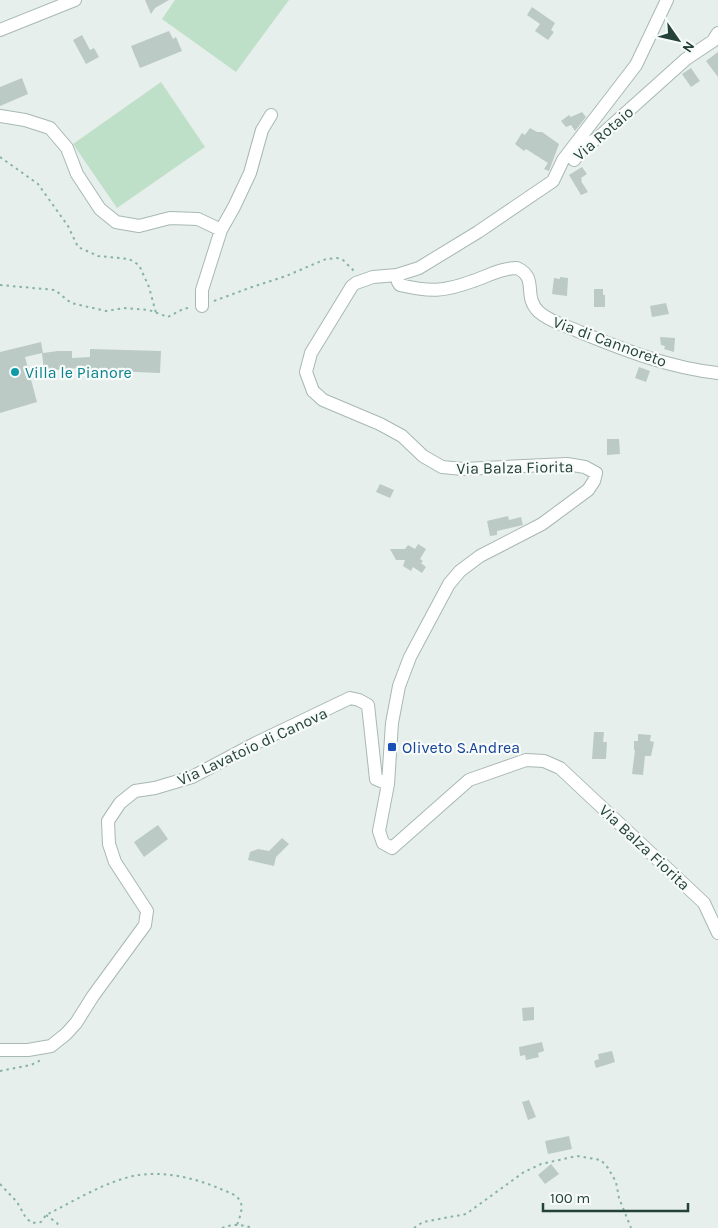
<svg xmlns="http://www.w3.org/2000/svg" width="718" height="1228" viewBox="0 0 718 1228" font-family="Karla,sans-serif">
	<rect width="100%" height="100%" fill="#e6efeb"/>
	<path fill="#bfe0c8" d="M175 0H289L236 72 162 19Z
		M161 82 205 147 117 208 73 144Z"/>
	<path fill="#bbcac4" d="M145 0H169L155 8 151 14Z
		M532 7 555 23 551 30 554 32 548 40 535 31 540 24 527 15Z
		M169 31 173 39 176 37 182 51 140 68 131 46Z
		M82 35 90 50 94 48 99 57 86 64 73 40Z
		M718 52V77L706 61Z
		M691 68 700 81 691 87 682 74Z
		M22 78 28 94 0 106V87Z
		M582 112 586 117 575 131 571 125 566 127 561 121 569 115 571 117Z
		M530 128 537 132H542L559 144 549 171 544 169 548 163 526 149 524 151 515 144 522 133 525 135Z
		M582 167 587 174 581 178 582 180 581 181 588 192 581 195 569 175Z
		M560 277 568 278 567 296 552 294 554 278 560 279Z
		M594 289H603V295H605V307H594Z
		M666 303 669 314 652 317 650 306Z
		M660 337 675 338 674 352 664 349 665 346 661 345Z
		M41 342 43 353 58 351H72V358L90 357V349L161 351 160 373 89 370V367L44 371 42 353 25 357 37 402 0 413V352Z
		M639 367 650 371 646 382 635 378Z
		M607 439H619L620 454 607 455Z
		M380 484 394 490 390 498 376 492Z
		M508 516 509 520 521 517 523 525 497 531V535L490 536 487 521Z
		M418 544 426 549 420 559 423 561 421 563 426 567 422 573 413 567 411 571 403 566 405 560H396L390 549H405L408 545 415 549Z
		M594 732H604L603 742H607L606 759H592Z
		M638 734 651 735 650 741 654 742 651 756H645L643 775 632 774 635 750H634V741H638Z
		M158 825 168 839 144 857 134 842Z
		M282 838 289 844 276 857 274 866 248 860 250 852 258 849 269 851Z
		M534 1007V1020L523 1021 522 1008Z
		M542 1042 544 1051 538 1053 539 1057 526 1060 525 1055 520 1056 519 1047Z
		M612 1051 615 1062 596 1068 594 1061 599 1059 598 1054Z
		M529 1100 536 1117 528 1120 522 1102Z
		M569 1136 572 1149 548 1154 545 1141Z
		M551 1164 559 1174 545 1184 538 1175Z"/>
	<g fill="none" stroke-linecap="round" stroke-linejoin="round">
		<defs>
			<path id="minor" d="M667 0 636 65 563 160 553 181 478 232 419 268 397 275 373 277 356 283 352 286 311 353 306 372 313 391 323 400 380 424 402 436 423 456 442 467 463 469 567 464 585 467 596 473 594 481 588 490 542 524 480 556 460 571 449 584 410 657 399 686 392 723 388 784 379 831 383 843 392 848 469 780 526 760 544 761 560 768 704 903 718 933
				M0 30 75 0
				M0 116 25 120 50 128 67 148 77 174 100 209 116 222 139 226 170 218 198 219 221 230
				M574 160 584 147 599 137 686 59 713 41 718 33
				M397 275 398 282 400 285C430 292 443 292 473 281 488 276 501 268 517 268 539 278 522 296 539 312 550 322 567 326 580 332 624 350 670 368 718 373
				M202 306V290L221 230 234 207 250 173 262 130 271 115
				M0 1050H28L51 1046 66 1034 76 1023 93 996 145 925 147 911 115 862 109 844 108 821 120 803 135 791 155 788 192 777 256 743 350 698 359 700 368 705 376 779 388 784"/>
		</defs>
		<use href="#minor" stroke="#a8b8b2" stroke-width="14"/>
		<path stroke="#86b3a5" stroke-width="2" stroke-dasharray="2.5 4" stroke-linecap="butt" d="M0 157 38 184 68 226 78 247 98 256 129 259 139 265 149 287 156 313
			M0 285 55 290 71 303 106 311 124 308 149 310 168 317 183 309 192 307
			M214 301 252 287 286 276 326 259 337 258 343 260 354 271
			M0 1071 31 1065 43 1059
			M0 1184 17 1202 26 1218 32 1223 41 1222 46 1215C74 1201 103 1183 133 1176 163 1170 196 1178 223 1190 230 1193 238 1195 241 1203 243 1210 239 1219 237 1225
			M46 1215 57 1223 60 1228
			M222 1228C232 1224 242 1224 252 1228
			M414 1228 423 1222 466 1214 524 1172 541 1164 577 1156 601 1160 608 1168 616 1182 619 1198 631 1228"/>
		<use href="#minor" stroke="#fff" stroke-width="12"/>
	</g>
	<circle fill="#0f9aa8" stroke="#f7fbf9" stroke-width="2" cx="15" cy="372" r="5"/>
	<rect fill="#1a4fb4" stroke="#f7fbf9" stroke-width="2" x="387" y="742" width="10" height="10" rx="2.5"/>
	<g text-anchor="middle" stroke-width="4.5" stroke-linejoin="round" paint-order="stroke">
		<g font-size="16" fill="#24423a" stroke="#f7fbf9">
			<text transform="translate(603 133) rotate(-41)" y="6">Via Rotaio</text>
			<text transform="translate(610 341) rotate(20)" y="6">Via di Cannoreto</text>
			<text transform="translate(515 467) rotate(-1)" y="6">Via Balza Fiorita</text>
			<text transform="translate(252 746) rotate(-25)" y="6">Via Lavatoio di Canova</text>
			<text transform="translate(645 847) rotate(43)" y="6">Via Balza Fiorita</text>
		</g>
		<g font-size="16" fill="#0d838f" stroke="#f7fbf9" text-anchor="start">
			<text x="25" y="378">Villa le Pianore</text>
		</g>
		<g font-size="16" fill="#164399" stroke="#f7fbf9" text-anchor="start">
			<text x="402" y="753">Oliveto S.Andrea</text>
		</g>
	</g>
	<g transform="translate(678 40) rotate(124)" stroke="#f7fbf9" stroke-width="4" paint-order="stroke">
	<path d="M0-4L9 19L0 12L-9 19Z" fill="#24423a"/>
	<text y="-8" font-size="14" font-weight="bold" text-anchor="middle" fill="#24423a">N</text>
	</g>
	<path d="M543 1203v8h145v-8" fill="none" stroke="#24423a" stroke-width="2.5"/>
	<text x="550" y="1203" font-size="15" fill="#24423a" stroke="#f7fbf9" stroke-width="4" paint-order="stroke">100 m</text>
</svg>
